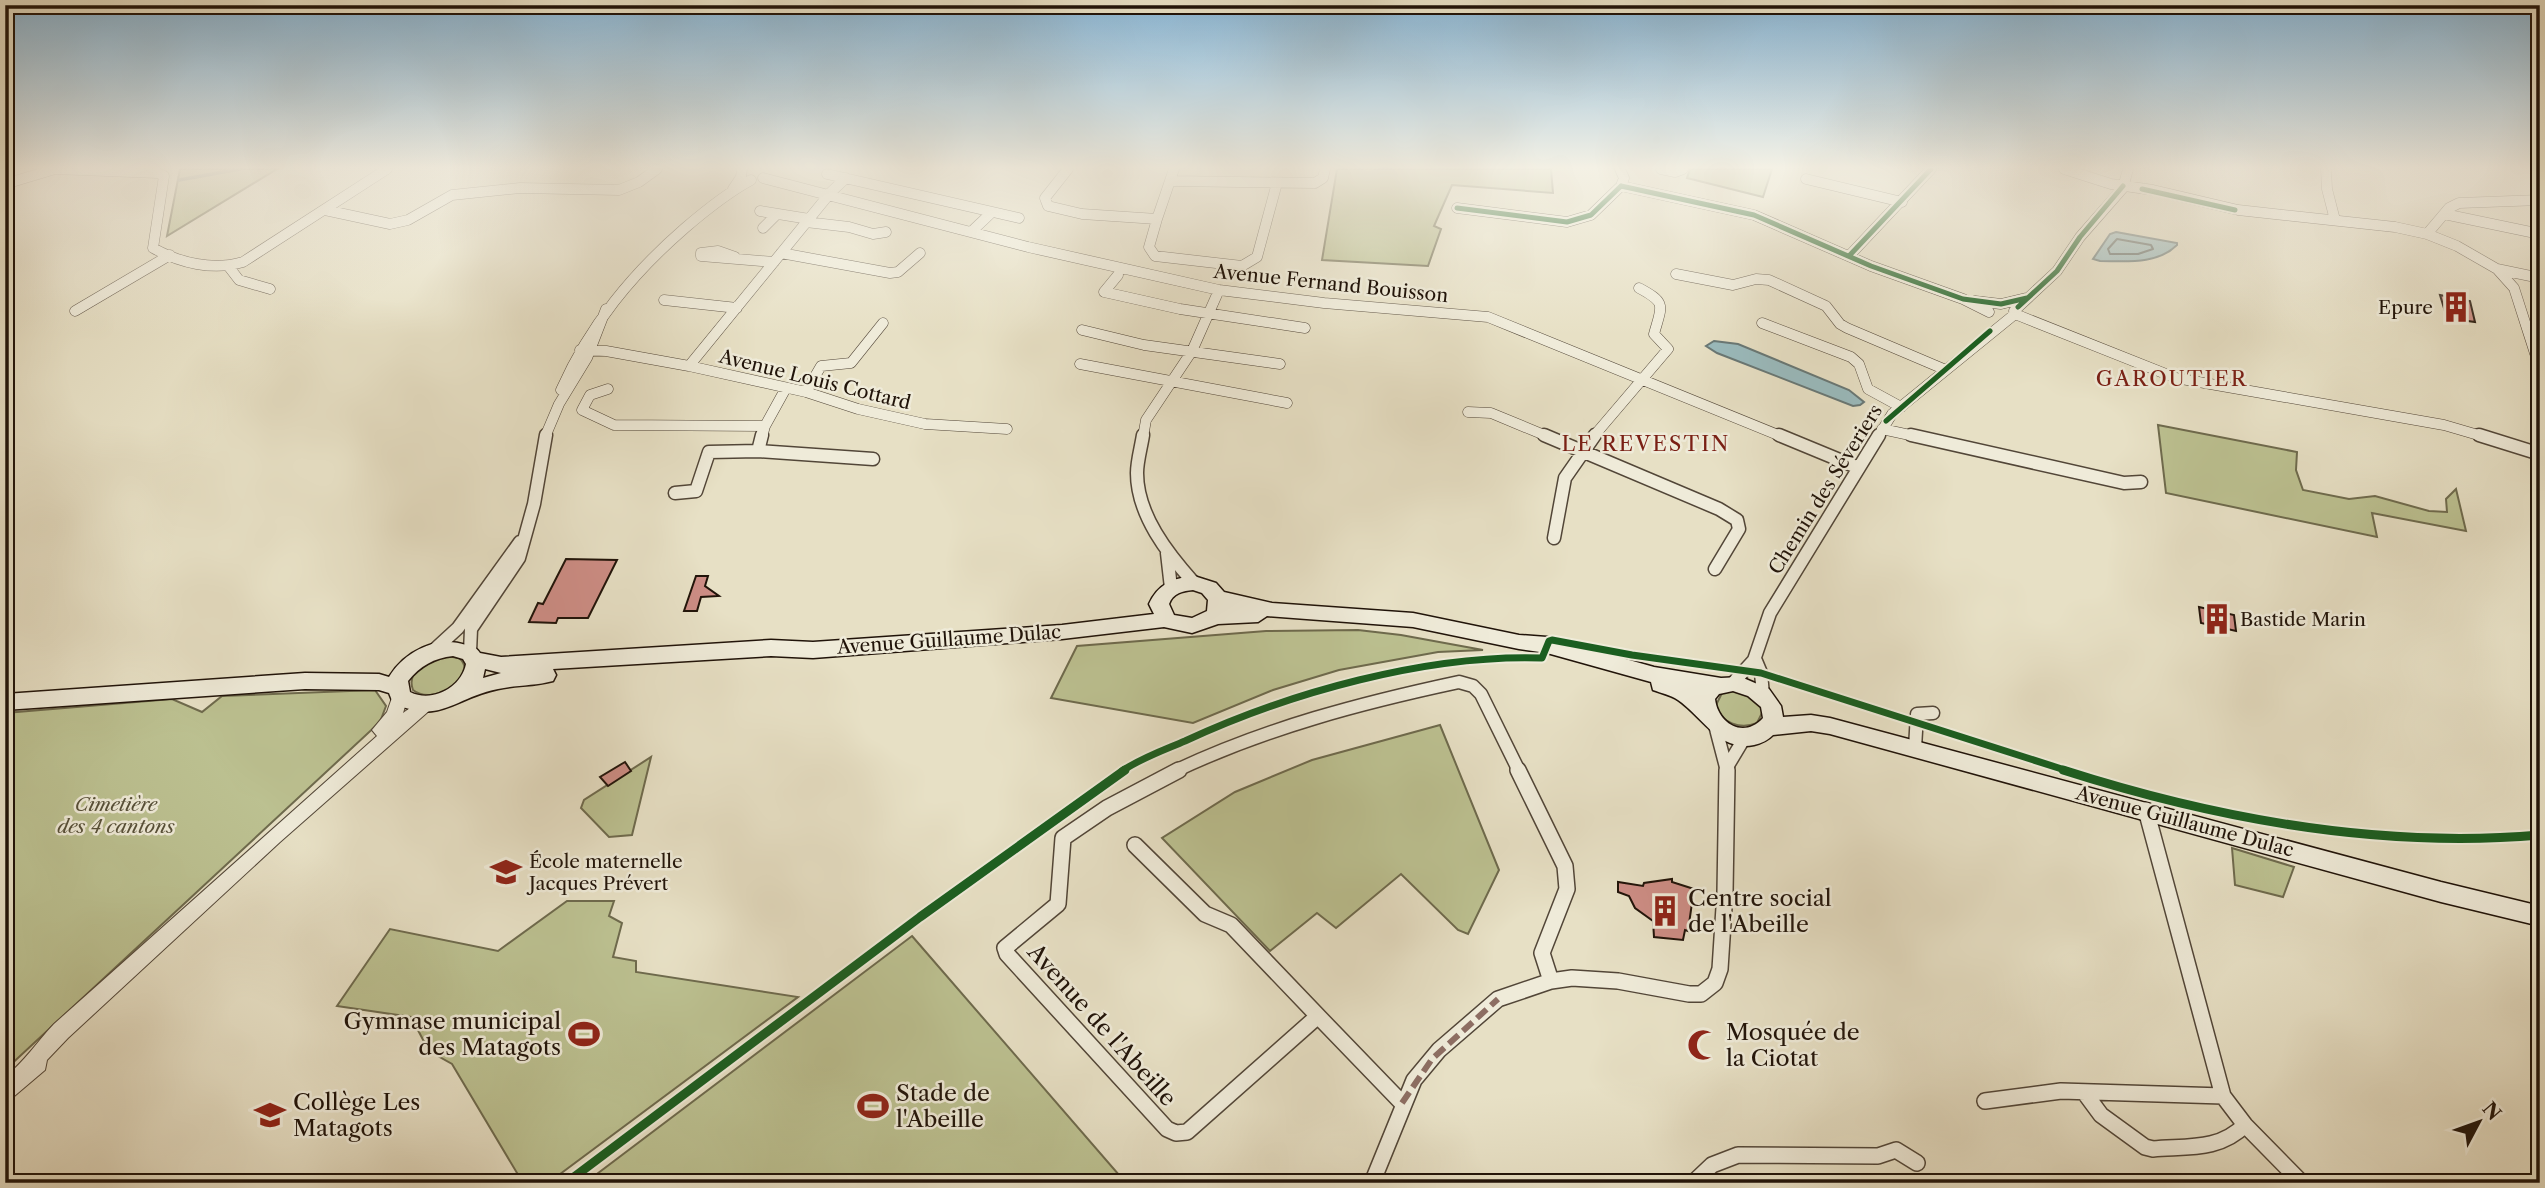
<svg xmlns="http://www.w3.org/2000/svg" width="2545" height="1188" viewBox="0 0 2545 1188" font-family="'Libre Caslon Text',serif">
	<rect width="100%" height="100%" fill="#e7e0c5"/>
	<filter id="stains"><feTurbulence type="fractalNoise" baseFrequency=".00286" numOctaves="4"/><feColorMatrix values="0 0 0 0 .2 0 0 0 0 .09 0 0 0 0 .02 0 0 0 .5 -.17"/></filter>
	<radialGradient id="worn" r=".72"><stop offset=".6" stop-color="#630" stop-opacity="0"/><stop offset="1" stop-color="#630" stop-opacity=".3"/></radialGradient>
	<path fill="#bcc191" stroke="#6e6a4d" stroke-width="2" d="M180 169H277L167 236Z
		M1337 169H1551L1553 193 1452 185 1434 226 1441 229 1428 266 1322 260Z
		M1690 169H1772L1763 197 1687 178Z
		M2158 425 2297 452 2296 470 2303 490 2349 499 2375 496 2429 511 2447 512 2446 499 2456 489 2466 531 2372 513 2377 537 2166 493Z
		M1358 630 1401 635 1483 650 1438 652 1339 670 1273 690 1193 723 1051 698 1077 646 1266 631Z
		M446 656 459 658C481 676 434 707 413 690 405 669 431 662 446 656Z
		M375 690 386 706 380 722 5 1070V713L172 699 202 712 222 696Z
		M1729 690C1745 692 1758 695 1763 711L1757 723C1740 730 1721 723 1716 705L1722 693Z
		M1440 725 1499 870 1468 934 1458 930 1401 874 1336 928 1317 913 1270 951 1162 838 1235 792 1312 760Z
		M651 757 632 835 609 837 581 808 584 800Z
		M2232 848 2294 867 2283 897 2235 885Z
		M567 901H614L609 916 622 923 613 957 636 961V972L798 997 548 1183H523L452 1064 429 1051 411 1017 337 1006 390 929 498 951Z
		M912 936 1126 1183H585Z"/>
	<path fill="#9abbbe" stroke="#697876" stroke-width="2" d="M2116 232 2177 243V245C2157 265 2125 261 2100 261L2093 259 2110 234Z
		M1714 341 1738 344 1849 390 1864 402 1860 405 1853 406 1717 353 1706 346Z"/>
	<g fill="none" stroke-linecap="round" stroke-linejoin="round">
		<path stroke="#5d6764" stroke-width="2" d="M2117 239 2151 245 2153 249 2138 254H2110L2108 249Z"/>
		<path stroke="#697876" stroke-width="3.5" d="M179 180 240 169"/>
	</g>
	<path fill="#cd8d85" stroke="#201309" stroke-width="2" d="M2440 295 2470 301 2475 322 2447 318Z
		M566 559 617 560 588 618H558L556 623 529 622 538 603 543 604Z
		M696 576H708L705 586 719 596 701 597 697 611H684Z
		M2199 607 2234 615 2236 631 2201 623Z
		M625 762 631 771 608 786 600 777Z
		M1672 879V882L1694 889 1688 931 1685 930 1683 940 1654 937 1653 921 1635 908 1629 896 1618 892V882L1643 886 1644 883Z"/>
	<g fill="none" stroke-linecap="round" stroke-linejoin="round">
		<defs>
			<path id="minor-far2" d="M55 169 158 173 164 176 153 248C180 263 213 271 243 262L387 169
				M1068 169 1045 198 1048 206 1082 214 1157 219 1174 169
				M1620 169 1624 178 1621 186
				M1661 169 1675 172 1683 169
				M2064 169 2111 184 2153 190 2238 210 2395 227 2427 234 2457 246 2497 269 2514 288 2540 369
				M2326 169 2327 189 2335 220
				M827 174 1019 218
				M763 178 1028 247 1219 290 1324 303 1488 317 1783 437
				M1806 179 1902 202
				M1171 181 1315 183 1323 178 1325 169
				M5 184 55 169
				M1621 186 1754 215 1871 266 1963 299 1989 312
				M733 189 741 177 742 169
				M1457 208 1567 222 1591 215 1621 186
				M325 210 390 224 408 220 452 195 520 188 619 190 639 182 657 169
				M760 211 809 219
				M2444 214 2540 234
				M1157 219 1149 247 1155 256 1242 266 1257 257 1277 183
				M806 222 849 227 873 234 886 232
				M763 228 776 215
				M972 231 992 212
				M2427 234 2449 208 2459 203 2540 200
				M781 253 890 273 898 272 920 253
				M1849 256 1931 169
				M735 257 718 251 701 253V256L774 262
				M229 267 239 280 270 289
				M2497 269 2540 278
				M1676 274 1733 285 1756 279 1769 280 1826 306 1840 324 1847 328 1946 370
				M1118 275 1104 292 1180 309 1305 328
				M664 300 737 308
				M1975 301 2001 304 2026 298
				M75 311 170 255
				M2014 311 2057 271 2080 237 2123 188 2128 169
				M2015 314 2176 378 2444 425 2485 437
				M1762 323 1851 357 1859 364 1868 389 1901 407
				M1082 330 1144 345 1280 364
				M580 350 606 351 689 366 806 392 858 409 925 424 1007 429
				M1080 364 1287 403
				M689 366 831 192 846 178
				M608 389 590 395 582 410 614 425 765 426
				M561 390C590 325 632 274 685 228 706 210 727 193 751 180
				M806 392 821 366 851 363 883 323
				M1468 412 1491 413 1549 437
				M1882 429 1919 437
				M545 437 559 404 587 358 606 309
				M762 437 765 426 786 388
				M1143 437 1146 420 1192 351 1219 290
				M1593 437 1668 349 1654 334C1662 305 1667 303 1639 288
				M1878 437 1892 414 2015 314"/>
			<path id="minor-far1" d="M762 435 758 451 873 459
				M1143 435C1141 448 1137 461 1137 473 1137 515 1168 554 1194 583
				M1544 435 1719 509 1737 520 1739 529 1715 569
				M1779 435 1859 468
				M1911 435 2124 483 2141 482
				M2479 435 2540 454
				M675 493 696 491 709 452 758 451
				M1554 538 1565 478 1595 435
				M1167 553 1171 588
				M433 651 458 628 520 542
				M470 652 471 629 519 558 534 504 546 435
				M1756 661 1761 673 1763 695
				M1733 683 1754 660 1770 613 1879 435
				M1715 725 1727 771
				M1915 748 1917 714 1933 713
				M1727 767 1745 737
				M1175 771C1266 728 1361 703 1459 682L1473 686 1481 694 1519 771"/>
			<path id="minor" d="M1179 770 1107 808 1063 838 1058 904 1005 948 1007 954 1167 1129 1176 1133 1187 1132 1318 1016 1402 1103
				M1518 770 1565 866 1567 889 1542 953 1551 981
				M2146 810 2223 1096 2245 1125 2302 1183
				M1135 845 1205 914 1231 925 1318 1016
				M2084 1092 2101 1115 2145 1147 2153 1149C2187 1146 2219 1151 2245 1125
				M1985 1101 2061 1091 2223 1096
				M1372 1183 1414 1080 1439 1050 1498 999 1551 981 1572 978 1618 981 1689 994H1701L1715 983 1720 969 1725 892 1727 770
				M1693 1183 1712 1165 1738 1155 1878 1156 1896 1150 1917 1163"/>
			<path id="tertiary" d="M400 690 406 692 408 697 403 713 424 698 430 700 432 705 430 710 280 842 68 1038 47 1060 45 1070 12 1098 5 1101V1077C24 1062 37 1042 54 1024L377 736 372 730 387 712 394 692Z"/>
			<path id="secondary" d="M1194 576 1216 583 1224 592 1272 603 1413 613 1519 635 1547 637 1654 667 1721 678 1741 677 1769 689 1781 706 1783 717 1811 715 1830 718 2441 882 2540 906V926L2441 902 1830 734 1811 731 1773 735C1767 741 1762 743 1754 745 1719 752 1703 717 1678 700 1671 695 1661 693 1653 690L1651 682 1547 653 1519 649 1413 627 1267 616 1258 622 1218 624 1192 633 1164 627 1062 639 813 658 771 656 553 669 556 675 553 681C535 686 516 685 498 689 453 698 441 725 393 703L389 693 379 690 305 689 5 710V694L305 673 379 674 389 677C405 651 437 635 466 645 473 647 476 647 480 653L501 657 771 640 813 642 1062 625 1154 614 1149 604C1158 584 1173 578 1194 576ZM1193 590 1202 593 1208 600 1207 611 1192 618 1174 615 1169 604C1173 593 1183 591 1193 590ZM453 656 463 659 466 664C461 688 432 703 410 692L408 681C420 666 434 658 453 656ZM485 669 501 673 483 678ZM1733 691 1748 696 1761 707 1763 718C1744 739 1718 724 1715 699L1719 694Z"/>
		</defs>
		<use href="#minor-far2" stroke="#524638" stroke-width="11"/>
		<use href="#minor-far1" stroke="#524638" stroke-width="15"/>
		<use href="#minor" stroke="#524638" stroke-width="18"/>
		<use href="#tertiary" stroke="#524638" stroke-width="2"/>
		<use href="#secondary" stroke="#201309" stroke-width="3"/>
		<use href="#minor-far2" stroke="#efebd9" stroke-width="10"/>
		<use href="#minor-far1" stroke="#efebd9" stroke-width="12"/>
		<use href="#minor" stroke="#efebd9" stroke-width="15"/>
		<use href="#tertiary" fill="#efebd9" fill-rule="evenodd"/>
		<use href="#secondary" fill="#efebd9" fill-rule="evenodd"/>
		<path stroke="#8d6e63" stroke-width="6" stroke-dasharray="13 6" stroke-linecap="butt" d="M1402 1103 1432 1059 1498 999"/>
		<defs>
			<path id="cycleway-far2" d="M1621 186 1754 215 1871 266 1963 299 2001 304 2027 298
				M2142 189 2235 210
				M1457 208 1567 222 1591 215 1621 186
				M1849 256 1931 169
				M2018 307 2057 271 2080 237 2123 186
				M1886 421 1990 331"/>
			<path id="cycleway-far1" d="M1122 771C1141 758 1164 750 1185 741 1288 693 1427 654 1542 658L1549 641 1552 640 1632 655 1761 673 2068 771"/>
			<path id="cycleway" d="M2063 770C2216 819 2379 849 2540 835
				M566 1183 920 917 1125 770"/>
		</defs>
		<use href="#cycleway-far2" stroke="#efebd9" stroke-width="9"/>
		<use href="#cycleway-far1" stroke="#efebd9" stroke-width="11"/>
		<use href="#cycleway" stroke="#efebd9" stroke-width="13"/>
		<use href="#cycleway-far2" stroke="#1b5e20" stroke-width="5"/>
		<use href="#cycleway-far1" stroke="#1b5e20" stroke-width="7"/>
		<use href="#cycleway" stroke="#1b5e20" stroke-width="9"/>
	</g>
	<linearGradient id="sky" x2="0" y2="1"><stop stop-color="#89b7d7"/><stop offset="0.5" stop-color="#f4f1e5"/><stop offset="1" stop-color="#f4f1e5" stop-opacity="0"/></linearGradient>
	<rect width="2545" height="335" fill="url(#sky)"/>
	<defs>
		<symbol id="building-bare" viewBox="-9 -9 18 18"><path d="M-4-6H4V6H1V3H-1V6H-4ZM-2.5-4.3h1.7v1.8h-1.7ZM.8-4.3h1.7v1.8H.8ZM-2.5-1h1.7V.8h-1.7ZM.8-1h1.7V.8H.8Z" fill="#8f2418" stroke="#efebd9" stroke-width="2.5" paint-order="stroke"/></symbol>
		<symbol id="school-bare" viewBox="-9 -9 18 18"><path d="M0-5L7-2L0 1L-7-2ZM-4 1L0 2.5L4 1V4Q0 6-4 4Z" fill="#8f2418" stroke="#efebd9" stroke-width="2.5" paint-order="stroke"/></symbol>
		<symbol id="stadium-bare" viewBox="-9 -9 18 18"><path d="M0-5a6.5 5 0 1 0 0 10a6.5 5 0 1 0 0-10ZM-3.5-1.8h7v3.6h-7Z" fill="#8f2418" stroke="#efebd9" stroke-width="2.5" paint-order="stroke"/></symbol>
		<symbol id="mosque-bare" viewBox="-9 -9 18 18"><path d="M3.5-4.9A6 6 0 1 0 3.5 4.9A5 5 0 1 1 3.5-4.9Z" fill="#8f2418" stroke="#efebd9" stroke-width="2.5" paint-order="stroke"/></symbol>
	</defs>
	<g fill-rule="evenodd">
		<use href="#building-bare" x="2434" y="285" width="44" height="44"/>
		<use href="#building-bare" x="2195" y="597" width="44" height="44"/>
		<use href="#school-bare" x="484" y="850" width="44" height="44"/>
		<use href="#building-bare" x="1643" y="889" width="44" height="44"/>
		<use href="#stadium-bare" x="562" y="1012" width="44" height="44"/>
		<use href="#mosque-bare" x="1681" y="1023" width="44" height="44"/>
		<use href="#stadium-bare" x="851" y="1084" width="44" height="44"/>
		<use href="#school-bare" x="248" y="1093" width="44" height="44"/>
	</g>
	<g text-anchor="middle" stroke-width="5" stroke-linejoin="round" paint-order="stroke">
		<g font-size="19" fill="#201309" stroke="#efebd9">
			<text transform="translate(1331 283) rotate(6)" y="7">Avenue Fernand Bouisson</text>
			<text transform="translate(815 379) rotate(14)" y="7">Avenue Louis Cottard</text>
			<text transform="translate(1825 489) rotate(-58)" y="7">Chemin des Séveriers</text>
			<text transform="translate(949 639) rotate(-4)" y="7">Avenue Guillaume Dulac</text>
			<text transform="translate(2185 821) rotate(15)" y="7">Avenue Guillaume Dulac</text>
		</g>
		<g font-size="19" fill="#201309" stroke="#efebd9" text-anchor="start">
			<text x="2433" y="314" text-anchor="end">Epure</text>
			<text x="2240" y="626">Bastide Marin</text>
			<text x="529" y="868">École maternelle<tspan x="529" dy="22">Jacques Prévert</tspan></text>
		</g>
		<g font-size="19" font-style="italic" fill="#575039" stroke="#efebd9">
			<text x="116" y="811">Cimetière<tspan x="116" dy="22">des 4 cantons</tspan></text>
		</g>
		<g font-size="21" letter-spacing="2" fill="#7a1f14" stroke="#efebd9">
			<text x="2172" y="386">GAROUTIER</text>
			<text x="1646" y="451">LE REVESTIN</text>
		</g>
		<g font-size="23" fill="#201309" stroke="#efebd9" text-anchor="start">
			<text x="1688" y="906">Centre social<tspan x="1688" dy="26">de l'Abeille</tspan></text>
			<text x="561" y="1029" text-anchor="end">Gymnase municipal<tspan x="561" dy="26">des Matagots</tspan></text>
			<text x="1726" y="1040">Mosquée de<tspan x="1726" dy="26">la Ciotat</tspan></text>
			<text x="896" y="1101">Stade de<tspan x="896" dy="26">l'Abeille</tspan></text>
			<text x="293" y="1110">Collège Les<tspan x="293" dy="26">Matagots</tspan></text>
		</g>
		<g font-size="23" fill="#201309" stroke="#efebd9">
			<text transform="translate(1102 1025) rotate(48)" y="8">Avenue de l'Abeille</text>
		</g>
	</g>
	<rect width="2545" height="1188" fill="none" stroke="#e7e0c5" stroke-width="28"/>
	<rect x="7" y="7" width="2531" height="1174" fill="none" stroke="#201309" stroke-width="3.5"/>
	<rect x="14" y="14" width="2517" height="1160" fill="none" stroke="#201309" stroke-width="2"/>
	<g transform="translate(2479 1122) rotate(49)" stroke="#efebd9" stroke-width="5" paint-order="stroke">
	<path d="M0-5L12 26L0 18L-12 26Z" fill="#201309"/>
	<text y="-10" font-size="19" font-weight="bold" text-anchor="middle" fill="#201309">N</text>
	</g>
	<rect width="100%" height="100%" filter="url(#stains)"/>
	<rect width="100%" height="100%" fill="url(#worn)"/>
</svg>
